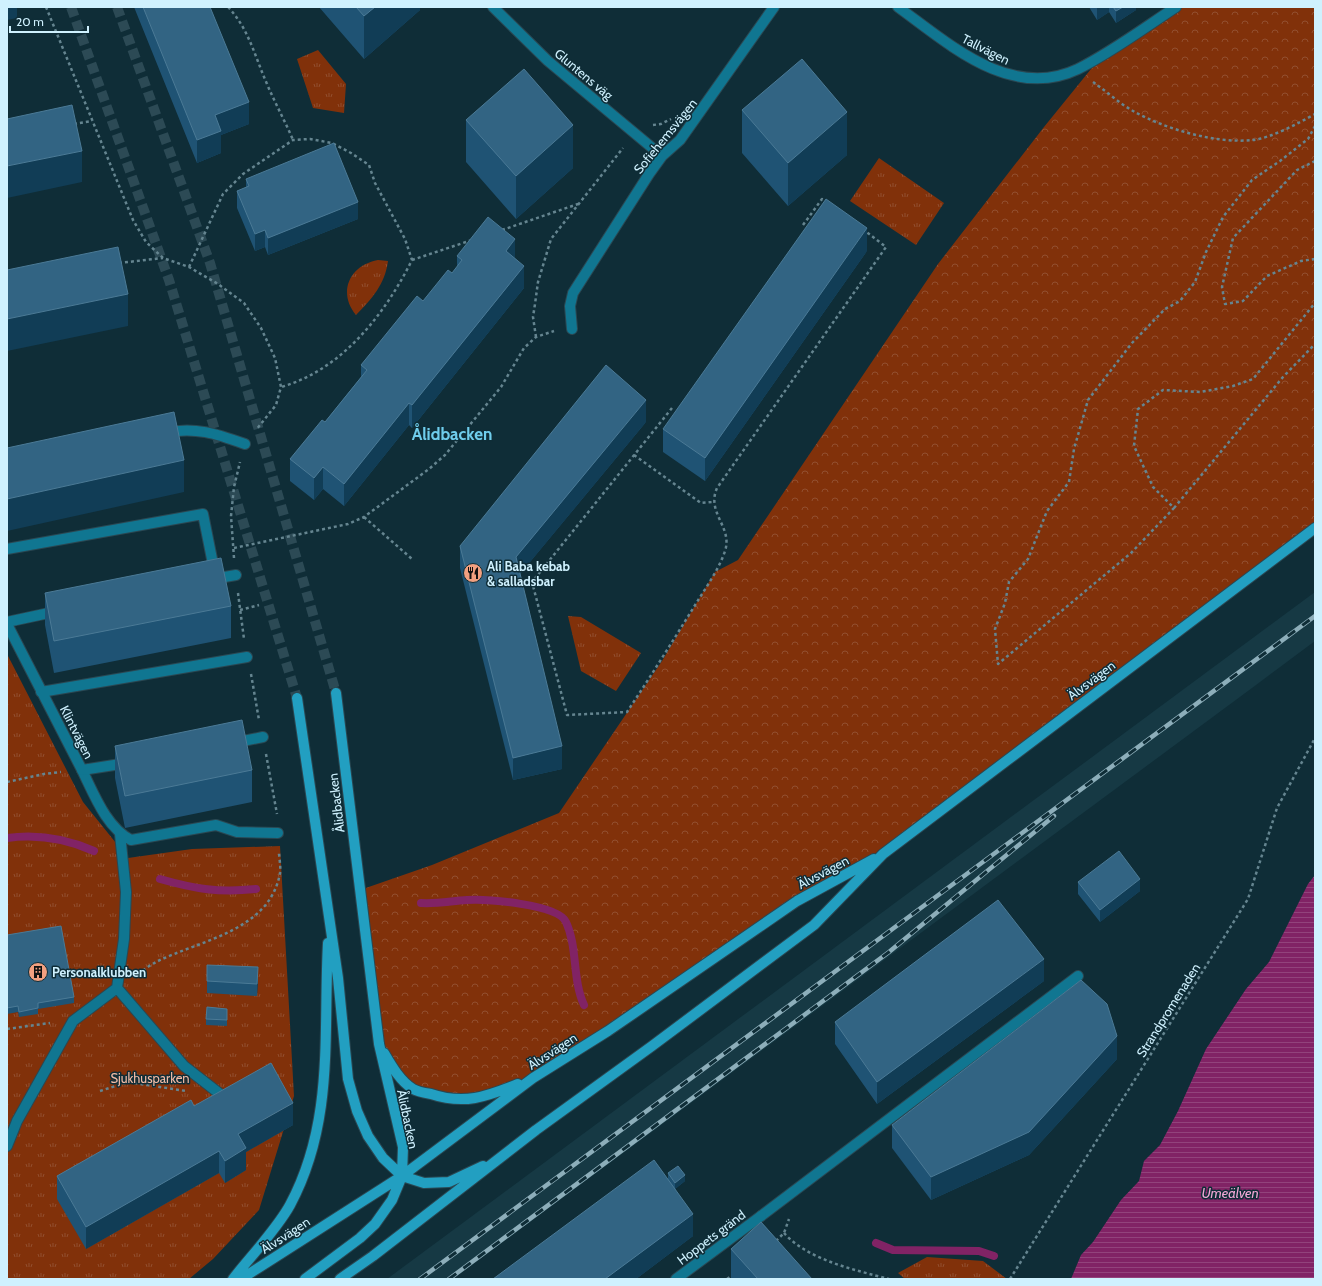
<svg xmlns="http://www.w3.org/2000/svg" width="1322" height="1286" viewBox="0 0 1322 1286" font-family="Cabin,sans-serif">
	<defs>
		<pattern id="forest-crowns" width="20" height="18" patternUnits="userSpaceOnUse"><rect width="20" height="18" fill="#81310a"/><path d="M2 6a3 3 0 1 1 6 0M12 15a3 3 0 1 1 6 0" fill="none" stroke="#924f2f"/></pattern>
		<pattern id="park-tufts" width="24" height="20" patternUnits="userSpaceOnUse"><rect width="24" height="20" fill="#81310a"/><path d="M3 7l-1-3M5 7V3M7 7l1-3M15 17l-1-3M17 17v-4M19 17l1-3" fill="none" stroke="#924f2f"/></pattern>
		<pattern id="water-rules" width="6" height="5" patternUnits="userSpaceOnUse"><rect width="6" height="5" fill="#812365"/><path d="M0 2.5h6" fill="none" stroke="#92437c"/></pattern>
	</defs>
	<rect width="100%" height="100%" fill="#0f2d37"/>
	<path fill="#163944" d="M1315 592V641L1252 688 453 1279H387Z"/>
	<path fill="url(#forest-crowns)" d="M1176 7H1315V528L883 854 797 901 533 1078 463 1101 413 1089 379 1044 360 890 432 865 559 813 662 661 715 572 738 560 938 264 1044 127 1104 53Z"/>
	<path fill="url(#park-tufts)" d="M318 50 346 84 344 113 313 108 297 59Z
		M879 158 944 203 916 245 850 201Z
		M378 260 388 261C385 284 372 299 356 315 337 292 350 265 378 260Z
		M568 616 581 617 641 653 616 691 581 671Z
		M7 654 83 802 128 858 192 849 280 846 294 1096 259 1210 213 1259 189 1279H7Z
		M927 1257 983 1261 1007 1279H905L898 1273Z"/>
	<path fill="url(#water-rules)" d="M1315 875V1279H1071L1081 1255 1093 1242 1121 1200 1139 1181 1144 1161 1160 1145 1178 1111 1206 1049 1246 989 1269 962 1308 884Z"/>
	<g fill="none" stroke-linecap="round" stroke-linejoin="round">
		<path stroke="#812365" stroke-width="8" d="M7 838C36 834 67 839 94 851
			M160 879C195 889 219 893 256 889
			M421 903C437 904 451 901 467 900 486 899 558 904 566 922 578 948 572 979 584 1005
			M876 1243 893 1250 979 1251 994 1256"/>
		<path stroke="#2c4a55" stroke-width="10" stroke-dasharray="10 5" stroke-linecap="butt" d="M71 7 169 280 297 698
			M117 7 210 263 336 693"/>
		<defs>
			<path id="service" d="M7 549 203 514 215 574
				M82 770C94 794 106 827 131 840L216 825 237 832 278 833
				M117 988 184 1066 220 1094
				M7 1146 17 1121 73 1021 117 988 124 939 126 892 120 834
				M761 1216 1078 976"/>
			<path id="minor" d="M493 7 548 61 662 156
				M898 7C949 44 1011 101 1078 69 1112 52 1144 28 1176 7
				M572 329 570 306 573 293 649 174 662 156 680 140 774 7
				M165 433C194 426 217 434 245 444
				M213 579 236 575
				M7 622 58 611
				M7 624 82 770 127 763
				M41 692 247 657
				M233 743 263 737
				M676 1279 761 1216"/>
			<path id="secondary" d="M297 698 338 978 348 1079 357 1111 368 1136 383 1158 402 1176 424 1183 449 1182 483 1166
				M384 1053C391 1065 400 1081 413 1089 418 1092 425 1093 431 1094 464 1105 486 1097 518 1084
				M233 1279C250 1257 277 1229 290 1205 335 1121 323 1033 328 943
				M241 1279 402 1176 533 1078 608 1031 797 901 874 859
				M305 1279 360 1238 375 1224 392 1200 402 1176 403 1147 379 1044 336 693
				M340 1279 373 1256 536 1130 652 1046 814 925 883 854 1315 528"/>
		</defs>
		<use href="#service" stroke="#2a4853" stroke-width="12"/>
		<use href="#minor" stroke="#2a4853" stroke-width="12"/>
		<use href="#secondary" stroke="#2a4853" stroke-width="12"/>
		<path stroke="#658590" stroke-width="2.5" stroke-dasharray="3 3" stroke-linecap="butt" d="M46 7 133 220 146 242 163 258 189 267 218 284 244 303 261 328 275 358 281 387 276 405 256 430
			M228 7C249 29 255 57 267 84 275 103 285 121 293 140
			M1093 82C1106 91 1119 103 1133 111 1165 129 1216 144 1253 140 1271 138 1299 123 1315 114
			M74 124 92 121
			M653 125 661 124 671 119
			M1315 126 1308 139 1280 161 1252 180 1223 217 1206 252 1195 282 1180 301 1165 309 1132 343 1088 400 1074 449 1069 482 1047 511 1028 559 1009 582 1005 603 995 629 998 664 1131 553 1174 508 1153 487 1134 446 1138 409 1163 390 1200 392 1233 386 1253 379 1315 303
			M1315 161 1297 170 1233 238 1222 287 1225 304 1243 301 1267 276 1301 261 1315 259
			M803 225 822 199 827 202
			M502 230 578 204
			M412 260 472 240
			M119 263 163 258
			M189 267 223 194 243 174 293 140 310 139 332 143 351 153 369 165 375 183 405 239 412 260C385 314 342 370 281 387
			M536 337 533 317 535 304 538 282 551 239 623 148
			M672 408 532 582 567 715 627 712C651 676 674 639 697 602 707 586 719 569 725 551 733 527 706 513 717 488L886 247 864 230
			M634 455 701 503 713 502
			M1174 508 1283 377 1315 344
			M364 517 412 559
			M234 548 348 524 364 517 429 469 445 455 501 387 524 348 536 337 554 331
			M234 558 231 516 234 487 240 462
			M238 593 244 639
			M240 610 259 605
			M251 674 259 720
			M266 754 277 814
			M7 782 44 774 61 772
			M138 974C144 970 150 965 156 962 200 940 270 931 280 873 281 866 279 858 279 851
			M7 1029 50 1023
			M100 1091 128 1082 186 1091
			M784 1233C808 1260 855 1270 889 1279
			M776 1241 784 1233 789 1219
			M727 1279 734 1274
			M1010 1279 1248 899 1277 808 1315 738"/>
		<use href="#service" stroke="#107691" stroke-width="10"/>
		<use href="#minor" stroke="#107691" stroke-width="10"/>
		<use href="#secondary" stroke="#229fc1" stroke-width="10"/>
		<defs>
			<path id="rail" d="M420 1279 1315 616
				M449 1279 889 952 1054 816"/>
		</defs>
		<use href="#rail" stroke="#8daeba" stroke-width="4.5"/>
		<use href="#rail" stroke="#0f2d37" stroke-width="3" stroke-dasharray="9" stroke-linecap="butt"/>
	</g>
	<path fill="#1f5374" d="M134 7H210L249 124 221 135V153L197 163Z
		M319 7H420V10L364 59Z
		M1089 7H1136V10L1116 23 1109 12 1097 20Z
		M742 110 847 155 788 206 742 153Z
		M466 120 573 168 516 219 466 162Z
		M246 179 358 219 268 255 265 247 255 251 237 208V191L246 188Z
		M867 251 705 481 663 452V429Z
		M457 256 515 258 524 288 412 428 409 425 344 506 323 489 314 500 290 481V459L325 422 361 377V365L423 301 452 273 457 267Z
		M646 422 520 574 562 769 513 780 460 568V546Z
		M45 593 231 606V638L54 673 45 625Z
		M115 746 252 770V802L125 828 115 778Z
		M1078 882 1140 891 1100 922 1078 894Z
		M7 935 74 997V1003L38 1009V1014L19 1017 18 1012 7 1014Z
		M258 979 257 996 207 993V981Z
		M1044 981 877 1104 835 1044V1022Z
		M227 1009V1026L206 1025V1019Z
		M1117 1059 1029 1155 931 1200 892 1148V1125Z
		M194 1106 293 1125 246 1152V1170L225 1183 219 1173 86 1249 57 1199V1176Z
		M668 1173 685 1181 675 1189 693 1236 636 1279H493L668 1179Z
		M731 1249 812 1279H731Z"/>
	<path fill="#113d56" d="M7 7H17V18L7 20Z
		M375 7H420V10L364 59V16Z
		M1099 7H1109V12L1097 20V8Z
		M1123 7H1136V10L1116 23V11Z
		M249 102V124L221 135V153L197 163V140L215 115Z
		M847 112V155L788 206V163Z
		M573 125V168L516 219V176Z
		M82 151V182L7 198V166Z
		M358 202V219L268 255V238Z
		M867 228V251L705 481V458Z
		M265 230V247L255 251V234Z
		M515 239V262L506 251Z
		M524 266V288L412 428V405Z
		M128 294V326L7 351V319Z
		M646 400V422L516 579V557Z
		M409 403V425L344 506V484Z
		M184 460V492L7 531V499Z
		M323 467V489L314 500V478Z
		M562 746V769L513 780V758Z
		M1140 879V891L1100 922V910Z
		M1044 959V981L877 1104V1082Z
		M258 967V979L257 996V984Z
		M1117 1036V1059L1029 1155 931 1200V1177Z
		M293 1103V1125L246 1152V1170L225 1183V1161L238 1134Z
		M219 1151V1173L86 1249V1227Z
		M685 1175V1181L675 1189V1183Z
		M693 1214V1236L636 1279H605Z"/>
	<path fill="#326483" stroke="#4b7a96" d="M143 7H210L249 102 215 115 221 131 197 140Z
		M356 7H375L364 16Z
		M1113 7H1123L1116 11Z
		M802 59 847 112 788 163 742 110Z
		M524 69 573 125 516 176 466 120Z
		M72 105 82 151 7 166V119Z
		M334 143 358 202 268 238 265 230 255 234 237 191 249 186 246 179Z
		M826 199 867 228 705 458 663 429Z
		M488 217 515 239 506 251 524 266 412 405 409 403 344 484 323 467 314 478 290 459 322 420 325 422 367 370 361 365 417 296 423 301 448 270 452 273 462 260 457 256Z
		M118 247 128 294 7 319V270Z
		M606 365 646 400 516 557 562 746 513 758 460 546Z
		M174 412 184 460 7 499V448Z
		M221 558 231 606 54 641 45 593Z
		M242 720 252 770 125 796 115 746Z
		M1119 851 1140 879 1100 910 1078 882Z
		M998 900 1044 959 877 1082 835 1022Z
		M61 926 74 997 38 1003V1008L19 1012 18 1006 7 1008V935Z
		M207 965 258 967 257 984 207 981Z
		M1081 980 1107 1004 1117 1036 1029 1132 931 1177 892 1125Z
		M207 1007 227 1009V1020L206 1019Z
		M271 1063 293 1103 238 1134 246 1148 225 1161 219 1151 86 1227 57 1176 191 1100 194 1106Z
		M654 1160 693 1214 605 1279H493Z
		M678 1166 685 1175 675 1183 668 1173Z
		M761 1222 812 1279H758L731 1249Z"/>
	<defs>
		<symbol id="restaurant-disc" viewBox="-11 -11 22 22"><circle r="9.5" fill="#f2a080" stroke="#0f2d37"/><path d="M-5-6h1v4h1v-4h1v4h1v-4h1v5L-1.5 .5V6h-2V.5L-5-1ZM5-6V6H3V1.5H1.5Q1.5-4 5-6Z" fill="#111"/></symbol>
		<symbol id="building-disc" viewBox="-11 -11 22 22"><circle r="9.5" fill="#f2a080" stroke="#0f2d37"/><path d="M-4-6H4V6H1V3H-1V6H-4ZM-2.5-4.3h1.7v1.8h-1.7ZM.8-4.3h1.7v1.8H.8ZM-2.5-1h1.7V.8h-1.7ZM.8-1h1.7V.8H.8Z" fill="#111"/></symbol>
	</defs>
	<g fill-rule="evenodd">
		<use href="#restaurant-disc" x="462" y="562" width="22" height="22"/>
		<use href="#building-disc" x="27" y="961" width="22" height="22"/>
	</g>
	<g text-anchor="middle" stroke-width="3" stroke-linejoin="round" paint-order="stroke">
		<g font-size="13" fill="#cff1fe" stroke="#0f2d37">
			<text transform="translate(986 49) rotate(27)" y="5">Tallvägen</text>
			<text transform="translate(584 74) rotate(40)" y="5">Gluntens väg</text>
			<text transform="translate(665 136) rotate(-51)" y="5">Sofiehemsvägen</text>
			<text transform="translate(1091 680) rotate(-37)" y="5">Älvsvägen</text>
			<text transform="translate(77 732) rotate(63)" y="5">Klintvägen</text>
			<text transform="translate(336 803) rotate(-97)" y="5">Ålidbacken</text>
			<text transform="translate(823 872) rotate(-28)" y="5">Älvsvägen</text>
			<text transform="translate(1168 1010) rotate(-58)" y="5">Strandpromenaden</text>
			<text transform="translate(552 1051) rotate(-33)" y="5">Älvsvägen</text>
			<text transform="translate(408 1119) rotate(78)" y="5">Ålidbacken</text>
			<text transform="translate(285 1235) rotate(-33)" y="5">Älvsvägen</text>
			<text transform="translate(711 1237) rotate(-37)" y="5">Hoppets gränd</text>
		</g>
		<g font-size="13" font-weight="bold" fill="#cff1fe" stroke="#0f2d37" text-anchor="start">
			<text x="487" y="571">Ali Baba kebab<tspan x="487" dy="15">&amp; salladsbar</tspan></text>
			<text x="52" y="977">Personalklubben</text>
		</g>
		<g font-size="13" fill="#f2bba5" stroke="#0f2d37">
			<text x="150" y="1083">Sjukhusparken</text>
		</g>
		<g font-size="14" font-style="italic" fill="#f3a7d6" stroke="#0f2d37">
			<text x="1230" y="1198">Umeälven</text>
		</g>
		<g font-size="17" font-weight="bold" fill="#6fcdec" stroke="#0f2d37">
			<text x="452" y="440">Ålidbacken</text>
		</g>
	</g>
	<rect width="1322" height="1286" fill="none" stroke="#cff1fe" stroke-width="16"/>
	<path d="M10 26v6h78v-6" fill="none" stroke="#cff1fe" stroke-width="2"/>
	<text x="16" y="26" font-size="12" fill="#cff1fe" stroke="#0f2d37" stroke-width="3" paint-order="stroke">20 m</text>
</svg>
